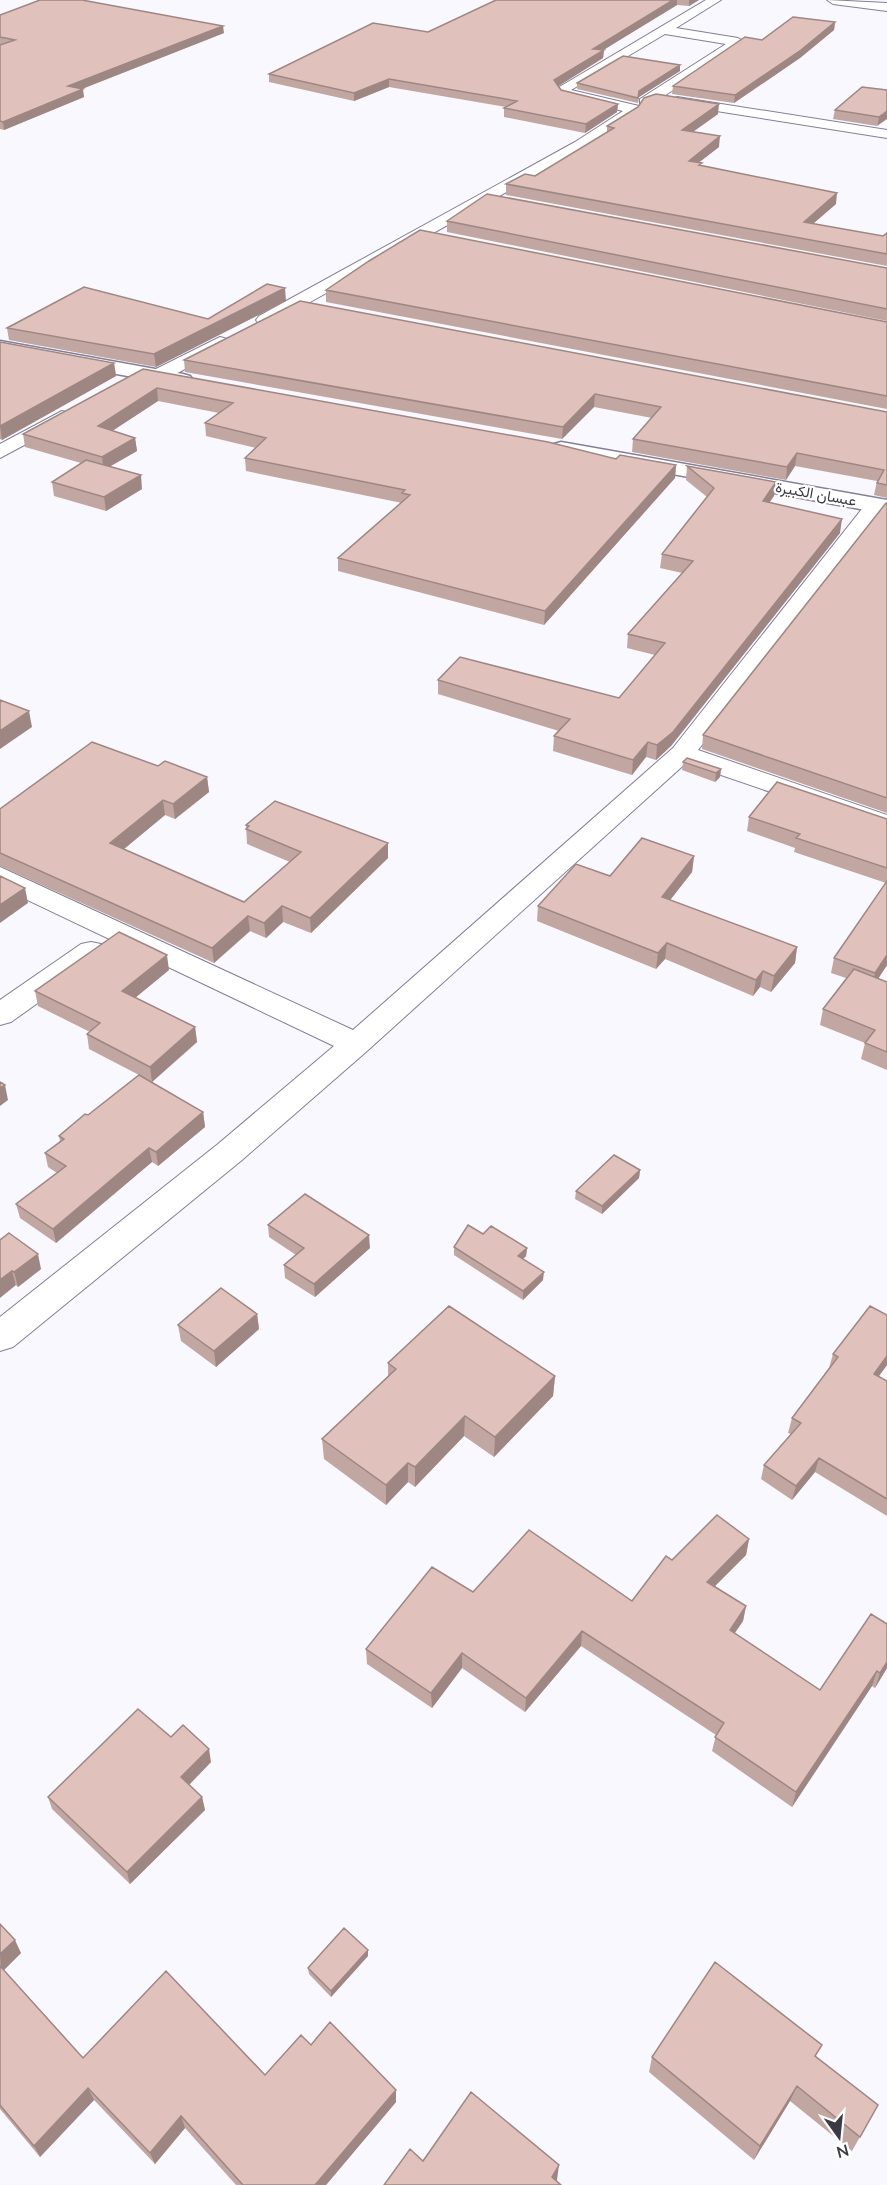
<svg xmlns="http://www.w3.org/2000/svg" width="887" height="2185" viewBox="0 0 887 2185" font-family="'Nunito Sans',Vazirmatn,sans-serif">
	<rect width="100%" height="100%" fill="#f9f8fe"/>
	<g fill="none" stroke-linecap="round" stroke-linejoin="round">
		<defs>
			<path id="street" d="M706 0H721L676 28 738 38 745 42 743 45 650 105H640V99L726 44 665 34 571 90 639 106 641 109 636 115 585 148 271 324H259L256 320 259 316 575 142 623 111 561 96 556 89Z
				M827 0 887 3V11L833 4Z
				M677 97 887 130V138L672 104 670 101Z
				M220 337 227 339 229 343 227 347 164 380H150L148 376 150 372Z
				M62 411 69 413 72 417 69 421 0 458V444Z
				M877 499 885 500 887 504 885 510 698 750 887 815V832L686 763 367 1051 242 1160 13 1347 0 1351V1317L218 1144 334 1046 0 887V867L353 1030 673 748 869 500Z
				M91 942 101 944 106 951 101 958 11 1022 0 1025V1000L81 944Z"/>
			<path id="secondary" d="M0 341 183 374 190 376 193 380 190 384 183 386 0 353Z
				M561 442 887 500V514L554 452 550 448 554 444Z"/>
		</defs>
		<use href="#street" stroke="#837f98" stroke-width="2"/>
		<use href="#secondary" stroke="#837f98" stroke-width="3"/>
		<use href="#street" fill="#fff" fill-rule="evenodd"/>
		<use href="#secondary" fill="#fff" fill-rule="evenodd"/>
	</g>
	<path fill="#c2a6a1" d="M496 0H699L689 6 677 5 603 50H604L603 58 558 86 561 90 618 104 617 112 585 133 504 117V108L506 107 389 87 354 101 269 82V74L428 32Z
		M0 15 224 33 82 89 84 97 4 130 0 129V45H1L0 44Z
		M835 22 834 30 800 58 734 103 672 94 673 86 762 40Z
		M680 71 639 97 638 103 577 89V83Z
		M887 90 877 126 833 119 835 110Z
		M718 114 693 132 719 147 699 162 702 166 836 204 813 224 883 236 887 233V266L506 195V184L535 176 607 132V126Z
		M447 221 887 268V321L447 232Z
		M326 290 887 322V409L326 302Z
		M286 301 156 367 9 340 7 328 208 319Z
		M0 342 114 363 116 376 2 440 0 439Z
		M184 360 887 412V498L874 495 877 481 795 466 786 480 632 452 633 439 652 418 594 407 562 439 185 372Z
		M143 369 616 459 676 465 675 478 544 625 338 571V558L402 503 246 471 245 458 256 448 206 436 205 423 219 413 158 401 112 431 135 438 137 451 110 466 142 489 106 511 54 496 52 482 81 463 25 447 23 434Z
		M687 466 774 496 770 502 840 533 671 746 656 760 646 757 632 775 553 751 554 736 559 731 438 694V680L619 698 655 655 627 648 628 634 682 573 660 568 662 554 707 497 686 480Z
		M887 503V813L702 749 703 735Z
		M683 762 721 769 720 777 715 782 682 770Z
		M158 766 207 777 209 792 175 819 165 815 124 849 244 902 290 862 247 844 246 825 388 843V858L311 933 283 922 266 938 250 931 214 963 0 866V809Z
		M749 817 887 819V965L878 979 887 982V1070L861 1059 865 1043 820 1025 823 1009 846 978 831 973 834 958 886 883 794 852 795 848 747 831Z
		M694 856 692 872 670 900 797 947 795 963 771 992 760 987 753 996 665 959 656 969 537 921 538 906 610 876Z
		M169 970 135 998 195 1027 197 1042 152 1082 203 1112 205 1127 158 1166 152 1162 56 1243 20 1218 16 1204 57 1173 48 1167 45 1153 60 1141 59 1136 88 1115 139 1075 89 1049 87 1034 90 1032 38 1006 35 991Z
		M640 1170 639 1178 602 1214 575 1199 576 1191Z
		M268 1225 370 1248 315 1297 285 1278 284 1265 296 1255 269 1237Z
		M483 1234 527 1248 526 1256 523 1259 543 1280 523 1300 454 1255V1247Z
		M0 1240 41 1269 18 1287 16 1285Z
		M257 1314 259 1329 216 1367 181 1341 178 1325Z
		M887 1315V1365L879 1376 887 1381V1516L815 1472 792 1500 761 1479 764 1465 791 1434 788 1433 792 1418 829 1368 833 1354Z
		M388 1363 555 1376 553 1396 494 1457 464 1436 415 1487 408 1482 386 1505 324 1459 322 1439 388 1376Z
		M749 1539 746 1555 715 1586 746 1606 743 1621 735 1633 820 1690 871 1614 887 1668 875 1688 872 1686 792 1807 712 1751 716 1735 581 1646 525 1712 462 1668 432 1708 367 1664 366 1649 473 1592 632 1601 672 1560Z
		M171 1737 211 1762 189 1785 202 1797 205 1810 130 1884 52 1809 48 1797Z
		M0 1924 21 1953 4 1970 83 2058 265 2075 311 2045 396 2102 326 2185H236L185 2128 155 2164 94 2100 40 2157 0 2109Z
		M368 1950V1956L331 1997 309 1974 308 1968Z
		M652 2057H817L878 2105 852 2151 790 2101 754 2160 649 2072Z"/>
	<path fill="#9e8783" d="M673 0H677V5L592 57 593 49Z
		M689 0H699L689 6Z
		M835 22 834 30 800 58 734 103 735 95Z
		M223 26 224 33 69 94 68 86Z
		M604 50 603 58 554 89V80Z
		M680 65V71L639 97 638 103 639 91Z
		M389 79V87L354 101V93Z
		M83 89 84 97 4 130 3 122Z
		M618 104 617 112 585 133 586 124Z
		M719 104 718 114 681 140 682 130Z
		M887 111V119L877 126 879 117Z
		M720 136 719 147 688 171 689 161Z
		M837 193 836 204 802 233 804 222Z
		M285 288 286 301 156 367 154 354Z
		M114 363 116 376 2 440 0 426Z
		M157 388 158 401 100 439 98 426Z
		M595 394 594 407 562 439 563 427Z
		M135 438 137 451 104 470 102 457Z
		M797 453 795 466 786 480 787 467Z
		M676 465 675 478 544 625 545 611Z
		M141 475 142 489 106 511 104 497Z
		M776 482 774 496 761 514 763 501Z
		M842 519 840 533 671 746 656 760 657 745Z
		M29 711 32 727 0 749V731Z
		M648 742 646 757 632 775 633 760Z
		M721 769 720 777 715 782 716 773Z
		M207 777 209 792 175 819 173 804Z
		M163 800 165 815 113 858 110 843Z
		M388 843V858L311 933 310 918Z
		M694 856 692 872 660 913 662 897Z
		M25 888 28 903 0 923V905Z
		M282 906 283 922 266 938 264 923Z
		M248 916 250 931 214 963 212 948Z
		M667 943 665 959 656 969 658 953Z
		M797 947 795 963 771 992 774 976Z
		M167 955 169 970 125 1006 122 991Z
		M887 955V965L872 988 875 973Z
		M763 971 760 987 753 996 756 980Z
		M195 1027 197 1042 152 1082 150 1067Z
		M5 1085 8 1100 0 1106V1088Z
		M203 1112 205 1127 158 1166 156 1152Z
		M149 1148 152 1162 56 1243 53 1229Z
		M640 1170 639 1178 602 1214V1206Z
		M369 1235 370 1248 315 1297 314 1284Z
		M527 1248 526 1256 518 1264V1256Z
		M38 1254 41 1269 18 1287 14 1272Z
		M12 1271 16 1285 0 1298V1280Z
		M544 1272 543 1280 523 1300V1291Z
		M257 1314 259 1329 216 1367 214 1351Z
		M887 1356V1365L870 1388 874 1374Z
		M555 1376 553 1396 494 1457 495 1437Z
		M465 1416 464 1436 415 1487V1467Z
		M819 1458 815 1472 792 1500 796 1486Z
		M408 1463V1482L386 1505V1485Z
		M749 1539 746 1555 704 1597 707 1582Z
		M746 1606 743 1621 726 1645 730 1630Z
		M582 1631 581 1646 525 1712 526 1698Z
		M462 1653V1668L432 1708 431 1693Z
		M887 1662V1668L875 1688 880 1673Z
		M877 1671 872 1686 792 1807 796 1792Z
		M209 1749 211 1762 184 1790 181 1777Z
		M202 1797 205 1810 130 1884 127 1872Z
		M15 1940 21 1953 1 1973 0 1954Z
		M368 1950V1956L331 1997V1991Z
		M797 2086 790 2101 754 2160 760 2146Z
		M88 2088 94 2100 40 2157 34 2146Z
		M396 2090V2102L326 2185H315Z
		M181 2116 185 2128 155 2164 150 2153Z
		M559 2165 557 2180 554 2185 552 2177Z"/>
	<path fill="#e1c1bb" stroke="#9e8783" stroke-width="1.5" d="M40 0H82L223 26 68 86 83 89 3 122 0 121V45L15 40 0 37V15Z
		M496 0H673L593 49 604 50 554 80 561 90 618 104 586 124 504 108 517 101 389 79 354 93 269 74 373 23 428 32Z
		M793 17 835 22 801 50 735 95 673 86 745 37 762 40Z
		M623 56 680 65 639 91 638 98 577 83Z
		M862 87 887 90V111L879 117 835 110Z
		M656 94 719 104 682 130 720 136 689 161 702 163 699 165 837 193 804 222 883 236 887 233V254L506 184 525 174 535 176 614 128 607 126 638 107 644 98Z
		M487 194 887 268V309L447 221Z
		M420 230 887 322V396L326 290 369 261Z
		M267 284 285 288 154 354 7 328 84 287 208 319Z
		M300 301 887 412V485L877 483 884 470 797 453 787 467 633 439 661 407 595 394 563 427 184 360Z
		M0 342 114 363 0 426Z
		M143 369 548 442 616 459 620 455 676 465 545 611 338 558 410 495 402 493 405 490 245 458 266 438 205 423 233 403 157 388 98 426 135 438 102 457 23 434Z
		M86 460 141 475 104 497 52 482Z
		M687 466 776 482 763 501 842 519 673 732 657 745 648 742 633 760 554 736 570 719 438 680 460 657 619 698 665 643 628 634 693 561 662 554 714 488Z
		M886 503H887V798L703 735Z
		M0 700 29 711 0 731Z
		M92 742 158 766 165 761 207 777 173 804 163 800 110 843 244 902 301 852 246 829 249 826 246 825 275 801 388 843 310 918 282 906 264 923 248 916 212 948 0 853V809Z
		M687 758 721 769 716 773 683 762Z
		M777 782 887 819V868L796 838 800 834 749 817Z
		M642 838 694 856 662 897 797 947 774 976 763 971 756 980 667 943 658 953 538 906 576 864 610 876Z
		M0 876 25 888 0 905Z
		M887 881V955L875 973 834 958Z
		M119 932 167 955 122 991 195 1027 150 1067 87 1034 100 1023 35 991Z
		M854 969 887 982V1052L865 1043 875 1030 823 1009Z
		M139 1075 203 1112 156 1152 149 1148 53 1229 16 1204 66 1166 45 1153 64 1139 59 1136 85 1114 88 1115Z
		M0 1082 5 1085 0 1088Z
		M614 1155 640 1170 602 1206 576 1191Z
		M305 1194 369 1235 314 1284 284 1265 304 1248 268 1225Z
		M468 1225 483 1234 491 1226 527 1248 518 1256 544 1272 523 1291 454 1247Z
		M9 1233 38 1254 14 1272 12 1271 0 1280V1240Z
		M221 1288 257 1314 214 1351 178 1325Z
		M449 1306 555 1376 495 1437 465 1416 415 1467 408 1463 386 1485 322 1439 396 1369 388 1363Z
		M870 1306 887 1315V1356L874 1374 887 1381V1499L819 1458 796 1486 764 1465 801 1423 792 1418 838 1357 833 1354Z
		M717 1515 749 1539 707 1582 746 1606 730 1630 820 1690 871 1614 887 1624V1662L880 1673 877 1671 796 1792 715 1737 724 1723 582 1631 526 1698 462 1653 431 1693 366 1649 432 1567 473 1592 529 1530 632 1601 666 1556 672 1560Z
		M138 1709 171 1737 183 1725 209 1749 181 1777 202 1797 127 1872 48 1797Z
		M0 1924 15 1940 0 1954Z
		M344 1928 368 1950 331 1991 308 1968Z
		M715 1962 822 2045 815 2056 878 2105 860 2137 797 2086 760 2146 652 2057Z
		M0 1966 83 2058 166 1971 265 2075 301 2035 311 2045 330 2022 396 2090 315 2185H243L181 2116 150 2153 88 2088 34 2146 0 2105Z
		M471 2092 559 2165 552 2177 561 2185H384L410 2149 423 2161Z"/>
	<g text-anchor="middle" stroke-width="4.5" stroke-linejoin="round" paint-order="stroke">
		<g font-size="15" fill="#3b3944" stroke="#fff">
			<text transform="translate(816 494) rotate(10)" y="5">عبسان الكبيرة</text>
		</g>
	</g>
	<g transform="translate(839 2137) rotate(165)" stroke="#ffffff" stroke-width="4.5" paint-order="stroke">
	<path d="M0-4.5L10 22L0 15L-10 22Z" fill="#3b3944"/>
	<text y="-9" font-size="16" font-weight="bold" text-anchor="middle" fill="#3b3944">N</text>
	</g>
</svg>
